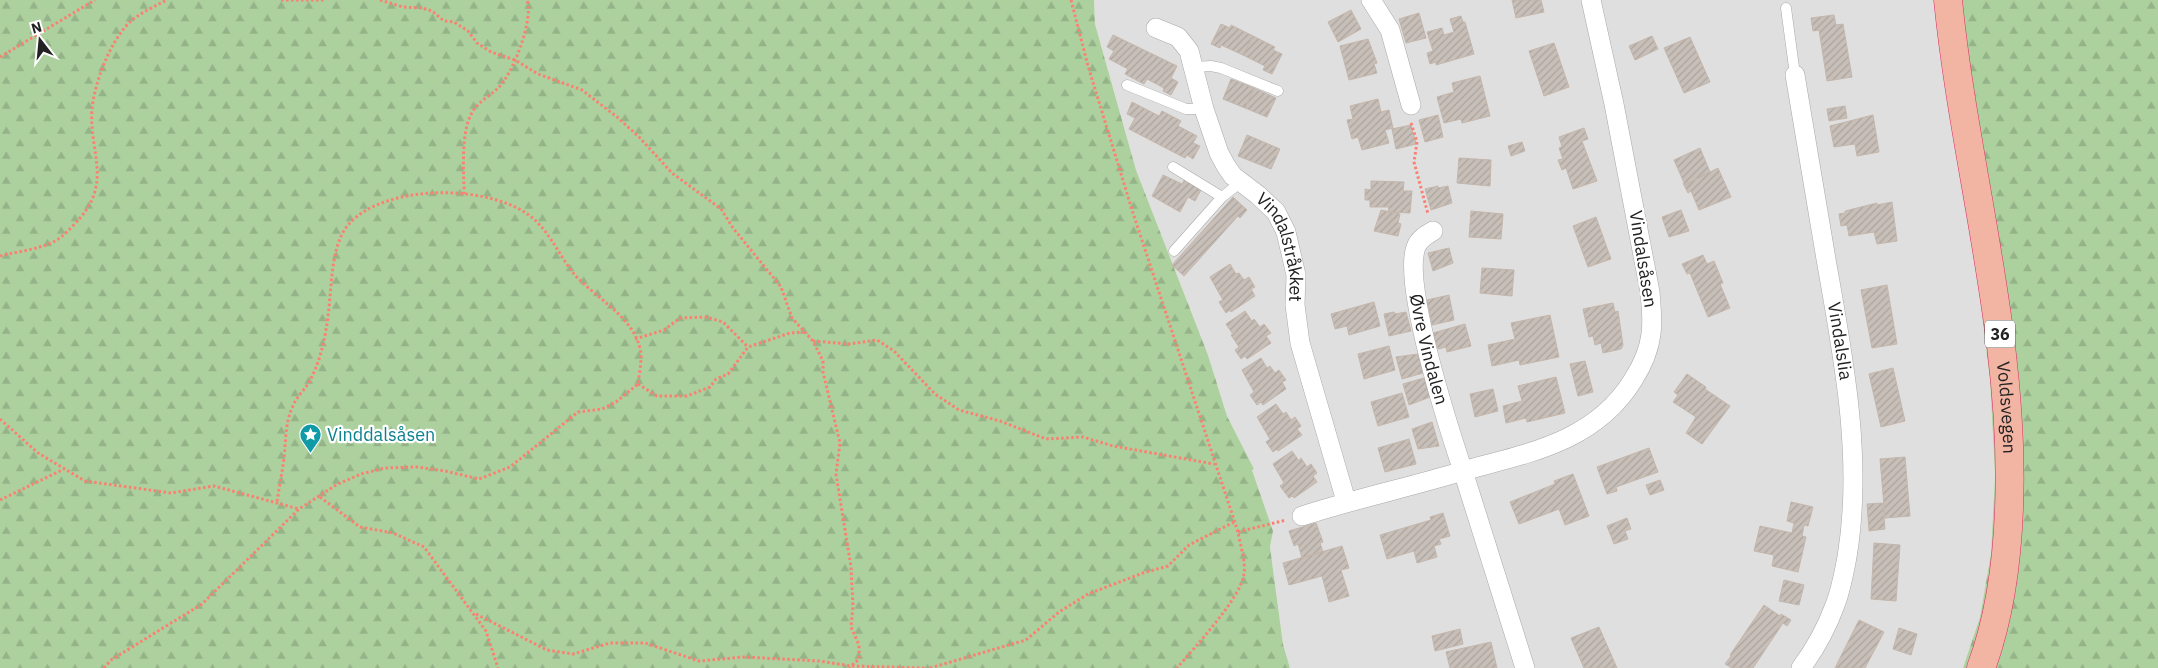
<svg xmlns="http://www.w3.org/2000/svg" width="2158" height="668" viewBox="0 0 2158 668" font-family="'IBM Plex Sans',sans-serif">
	<defs>
		<pattern id="forest-firs" width="22" height="20" patternUnits="userSpaceOnUse" patternTransform="scale(1.25)"><rect width="22" height="20" fill="#add19e"/><path d="M5 1l3.5 6h-7zM16 11l3.5 6h-7z" fill="#95b388"/></pattern>
		<pattern id="building-hatch" width="6" height="6" patternUnits="userSpaceOnUse" patternTransform="scale(1.25)"><rect width="6" height="6" fill="#c7bfb8"/><path d="M-1 1l2-2M0 6l6-6M5 7l2-2" fill="none" stroke="#aba49e"/></pattern>
	</defs>
	<rect width="100%" height="100%" fill="#f2efe9"/>
	<path fill="#e0dfdf" d="M1094 0H1934L1938 39 1973 241 1990 380 1995 475 1991 553 1980 617 1963 668H1290L1283 644 1270 547 1273 531 1252 470 1254 469 1227 416 1208 355 1136 170 1095 24Z"/>
	<path fill="url(#forest-firs)" d="M0 0H1094L1095 24 1136 170 1208 355 1227 416 1254 469 1252 470 1273 531 1270 547 1283 644 1290 668H0Z
		M1934 0H2158V668H1963L1980 617 1991 553 1995 475 1990 380 1973 241 1938 39Z"/>
	<path fill="url(#building-hatch)" stroke="#c4b6ab" d="M1512 0H1541L1544 12 1516 18Z
		M1351 10 1361 29 1338 42 1328 22Z
		M1419 13 1426 38 1406 43 1399 19Z
		M1834 15 1836 25 1843 24 1852 77 1827 81 1819 30 1813 31 1811 18Z
		M1461 16 1463 22H1465L1474 54 1436 65V62L1430 64 1427 53 1433 51 1427 32 1442 28 1444 35 1454 32 1450 19Z
		M1221 24 1230 28 1231 25 1253 36 1243 55 1221 45 1220 48 1211 44Z
		M1113 35 1177 66 1171 78 1178 82 1171 95 1163 91 1164 88 1147 79 1144 84 1125 74 1128 69 1109 59 1114 51 1107 47Z
		M1253 36 1275 47 1273 50 1282 54 1272 74 1263 70 1265 66 1243 55Z
		M1652 36 1658 49 1635 60 1629 46Z
		M1690 37 1710 82 1684 93 1664 48Z
		M1368 39 1377 63 1374 64 1377 73 1349 80 1340 46Z
		M1554 43 1569 87 1544 96 1529 51Z
		M1480 76 1490 116 1462 123 1461 119 1444 123 1437 97 1454 92 1452 83Z
		M1231 79 1254 88 1245 108 1223 99Z
		M1254 88 1276 98 1267 117 1245 108Z
		M1378 99 1381 112 1389 110 1393 128 1385 130 1389 143 1362 150 1358 137 1352 139 1347 120 1353 119 1350 106Z
		M1132 102 1159 116 1162 111 1181 121 1178 126 1197 136 1193 143 1200 146 1193 159 1187 155 1185 158 1129 129 1135 118 1127 114Z
		M1845 106 1847 118 1829 121 1827 109Z
		M1438 115 1443 137 1425 142 1419 120Z
		M1873 115 1879 152 1857 156 1855 144 1834 147 1830 126Z
		M1411 125 1416 144 1396 149 1392 129Z
		M1584 128 1588 139 1582 141 1597 181 1573 189 1566 168 1562 170 1558 160 1563 159 1559 148 1562 147 1559 137Z
		M1247 135 1280 149 1271 169 1238 156Z
		M1522 142 1525 151 1511 156 1508 146Z
		M1700 148 1710 172 1685 185 1674 160Z
		M1459 158 1491 160 1490 186 1457 183Z
		M1718 168 1731 197 1699 210 1691 191 1688 193 1683 183 1685 185Z
		M1163 175 1182 184 1185 179 1202 188 1195 201 1188 197 1180 212 1152 196Z
		M1371 181 1404 182 1403 191H1412L1410 213 1388 212 1389 207H1370V200H1365V189L1371 190Z
		M1438 186V188L1448 186 1452 203 1431 210 1425 189Z
		M1233 197 1247 210 1240 218 1238 216 1184 276 1172 265Z
		M1892 202 1897 241 1877 244 1874 232 1849 236 1847 225 1841 226 1839 214 1845 213V211L1877 203V205Z
		M1381 210 1400 214 1398 223 1401 224 1398 236 1374 231Z
		M1681 210 1689 231 1669 237 1662 217Z
		M1471 211 1503 214 1501 239 1469 237Z
		M1596 217 1611 259 1588 267 1573 226Z
		M1449 248 1453 263 1433 271 1428 253Z
		M1703 255 1707 264 1714 261 1723 283 1720 284 1730 308 1708 317 1690 273 1687 274 1682 264Z
		M1230 264 1236 274 1239 273 1244 280 1249 277 1255 287 1251 289 1255 296 1231 312 1230 310 1226 313 1219 302 1223 300 1210 277Z
		M1482 268 1514 270 1512 296 1480 293Z
		M1887 285 1897 344 1872 348 1861 290Z
		M1449 295 1454 320 1432 325 1427 300Z
		M1374 302 1380 326 1349 335 1347 326 1335 329 1331 314Z
		M1613 303 1615 312 1618 311 1623 345 1621 349 1603 353 1601 343 1595 345 1593 336 1589 337 1583 309Z
		M1245 311 1252 321 1254 319 1260 327 1264 324 1271 333 1266 336 1271 343 1247 359 1245 356 1241 359 1235 350 1239 347 1231 335 1236 332 1232 333 1226 324Z
		M1394 312 1395 314 1406 312 1411 331 1389 336 1384 314Z
		M1550 315 1559 357 1520 365 1519 360 1492 366 1488 345 1515 339 1511 323Z
		M1465 324 1471 346 1447 352 1446 347 1438 349 1433 333Z
		M1389 346 1395 370 1364 379 1358 354Z
		M1418 354 1423 373 1402 379 1396 357Z
		M1261 358 1267 368 1270 366 1275 373 1279 370 1286 380 1282 382 1286 389 1263 405 1261 402 1257 405 1250 395 1254 392 1242 370Z
		M1585 361 1593 392 1578 396 1570 364Z
		M1893 368 1905 421 1881 427 1869 374Z
		M1687 374 1706 387 1705 389 1730 406 1702 444 1686 433 1696 417 1673 402 1678 395 1674 392Z
		M1556 377 1565 413 1527 422 1526 418 1506 423 1503 406 1522 401 1518 386Z
		M1424 378 1430 397 1409 405 1403 384Z
		M1493 389 1498 411 1475 417 1470 394Z
		M1402 393 1409 417 1378 426 1371 402Z
		M1276 404 1283 414 1286 412 1291 420 1295 417 1301 426 1297 429 1302 435 1278 451 1277 449 1273 452 1266 442 1270 439 1257 417Z
		M1432 422 1439 446 1418 449 1412 429Z
		M1409 439 1416 464 1385 472 1378 448Z
		M1649 448 1658 472 1616 487 1617 491 1607 494 1597 467Z
		M1292 451 1299 461 1301 458 1307 467 1311 464 1317 473 1313 476 1317 482 1294 498 1292 496 1289 498 1280 486 1284 483 1273 464Z
		M1905 457 1910 516 1885 518 1880 459Z
		M1573 474 1589 516 1565 525 1559 509 1519 524 1510 502 1555 484 1554 481Z
		M1660 480 1664 490 1650 495 1646 485Z
		M1791 502 1813 507 1808 526 1804 525 1802 536 1806 537 1798 572 1772 566 1774 555 1754 551 1760 526 1792 533 1794 523 1787 521Z
		M1883 503 1885 529 1869 531 1867 504Z
		M1443 513 1450 536 1439 539 1441 544 1434 546 1437 557 1417 563 1414 551 1387 559 1380 535 1431 520 1430 517Z
		M1627 518 1631 529 1625 531 1628 539 1614 544 1607 526Z
		M1316 523 1323 542 1320 543 1323 552 1302 558 1298 544 1294 546 1289 531Z
		M1874 543 1900 545 1896 601 1871 599Z
		M1342 546 1349 568 1341 570 1349 596 1329 602 1322 576 1289 585 1283 563Z
		M1784 580 1804 585 1799 605 1779 601Z
		M1764 605 1780 616 1781 614 1791 620 1787 626 1783 623 1753 668H1732L1725 664 1731 656 1730 655Z
		M1859 620 1884 632 1865 668H1835Z
		M1599 627 1617 668H1584L1571 638Z
		M1899 628 1917 634 1911 655 1893 649Z
		M1460 629 1463 644 1435 651 1432 636Z
		M1491 642 1497 668H1450L1446 652Z"/>
	<g fill="none" stroke-linecap="round" stroke-linejoin="round">
		<defs>
			<path id="service" d="M1786 8 1795 75
				M1194 67 1211 66 1221 68 1278 91
				M1127 85 1186 109H1204
				M1173 167 1222 197
				M1174 251 1222 197 1241 182"/>
			<g id="minor">
				<path d="M1371 0 1390 30 1411 105"/>
				<path id="s1" d="M1156 28 1178 37 1189 51 1204 109 1219 153 1226 166 1233 176 1258 195 1276 212 1286 232 1296 275 1295 305 1300 343 1346 501"/>
				<path id="s2" d="M1795 75C1806 138 1816 202 1827 265 1844 360 1863 461 1847 557 1844 573 1841 590 1835 605 1827 627 1815 649 1801 668"/>
				<path id="s3" d="M1433 231C1426 235 1419 239 1416 247 1402 284 1449 429 1463 471 1528 453 1595 442 1633 380 1642 366 1649 351 1651 334 1653 320 1651 306 1650 292L1614 104 1591 0"/>
				<path d="M1302 516C1355 499 1410 487 1463 471L1525 668"/>
			</g>
			<g id="trunk">
				<path id="s4" d="M1948 0C1965 170 2016 337 2009 509 2007 563 2000 617 1981 668"/>
			</g>
		</defs>
		<use href="#service" stroke="#a9a9a9" stroke-width="11"/>
		<use href="#minor" stroke="#a9a9a9" stroke-width="20"/>
		<use href="#trunk" stroke="#dc2a67" stroke-width="29"/>
		<path stroke="#fa8072" stroke-width="3" stroke-dasharray="2.5 2.5" stroke-linecap="butt" d="M281 0H325
			M380 0 403 7 422 8 432 11 444 21 454 22 468 31 477 43 491 52 515 60 538 74 582 90 617 117 639 137 672 173 721 209 733 228 781 287 792 318 813 341 823 361V372L840 443 836 474 851 567 853 606 851 627 859 645V659L849 668
			M1071 0 1088 66 1133 213 1238 532C1240 544 1246 562 1244 574 1241 598 1194 648 1177 668
			M0 57 95 0
			M1411 123 1417 142 1414 162 1428 214
			M464 194C464 171 460 131 473 111 479 101 490 96 498 88 513 74 534 19 527 0
			M0 256C18 251 38 250 55 241 64 236 73 226 80 218 112 181 89 151 92 110 94 83 111 39 131 21 142 12 155 6 167 0
			M635 339 664 330 680 318 706 317 723 322 748 347
			M813 341 849 344 877 340 894 351 935 394 959 410 1000 421 1046 439 1083 437 1113 446 1214 464
			M638 384 657 396H687L710 387 716 379 728 374 748 347 790 333 803 332
			M0 419 38 453 85 481 171 493 214 486 299 509
			M320 497 360 527 393 533 424 547 486 631 498 668
			M0 500 64 469
			M1238 532 1286 520
			M476 614 547 650 573 654 610 643H645L699 661 744 657 819 661 851 666 925 668
			M104 668 111 660 202 604 299 509 336 485 361 474 385 468 417 467 445 471 479 479 510 467 578 412 602 409 616 402 638 384C639 375 641 366 641 357 640 320 596 299 574 274 561 258 552 237 537 222 499 183 384 182 348 225 330 247 332 289 328 316 325 340 320 363 308 384 303 391 296 398 293 406 285 422 286 440 284 458 282 473 279 488 277 502
			M930 668 1026 640 1059 612 1088 594 1143 573 1168 566 1189 545 1234 522"/>
		<use href="#service" stroke="#fff" stroke-width="10"/>
		<use href="#minor" stroke="#fff" stroke-width="19"/>
		<use href="#trunk" stroke="#f2b4a3" stroke-width="28"/>
	</g>
	<defs>
		<symbol id="sight-pin" viewBox="-11 -11 22 30"><path d="M0 17L-7.5 6A9.5 9.5 0 1 1 7.5 6Z" fill="#0f9aa8" stroke="#fff"/><path d="M0-6L1.8-2.2L6-1.7L2.9 1.2L3.7 5.4L0 3.3L-3.7 5.4L-2.9 1.2L-6-1.7L-1.8-2.2Z" fill="#fff"/></symbol>
	</defs>
	<g fill-rule="evenodd">
		<use href="#sight-pin" x="298" y="422" width="25" height="34"/>
	</g>
	<g text-anchor="middle" stroke-width="4.5" stroke-linejoin="round" paint-order="stroke">
		<rect fill="#fff" stroke="#646464" stroke-width="1" x="1985" y="320.5" width="30" height="27" rx="4"/>
		<g font-size="16" font-weight="bold" fill="#222">
			<text x="2000" y="340">36</text>
		</g>
		<g font-size="18" fill="#222" stroke="#fff">
			<text dy="6" stroke="none"><textPath href="#s1" startOffset="266">Vindalstråkket</textPath></text>
			<text transform="translate(1643 259) rotate(81)" y="6">Vindalsåsen</text>
			<text dy="6" stroke="none"><textPath href="#s2" startOffset="270">Vindalslia</textPath></text>
			<text dy="6" stroke="none"><textPath href="#s3" startOffset="128">Øvre Vindalen</textPath></text>
			<text dy="6" stroke="none"><textPath href="#s4" startOffset="412">Voldsvegen</textPath></text>
		</g>
		<g font-size="18" fill="#0d838f" stroke="#fff" text-anchor="start">
			<text x="327" y="441">Vinddalsåsen</text>
		</g>
	</g>
	<g transform="translate(40 40) rotate(344)" stroke="#ffffff" stroke-width="4" paint-order="stroke">
	<path d="M0-4L9 19L0 12L-9 19Z" fill="#222222"/>
	<text y="-8" font-size="14" font-weight="bold" text-anchor="middle" fill="#222222">N</text>
	</g>
</svg>
